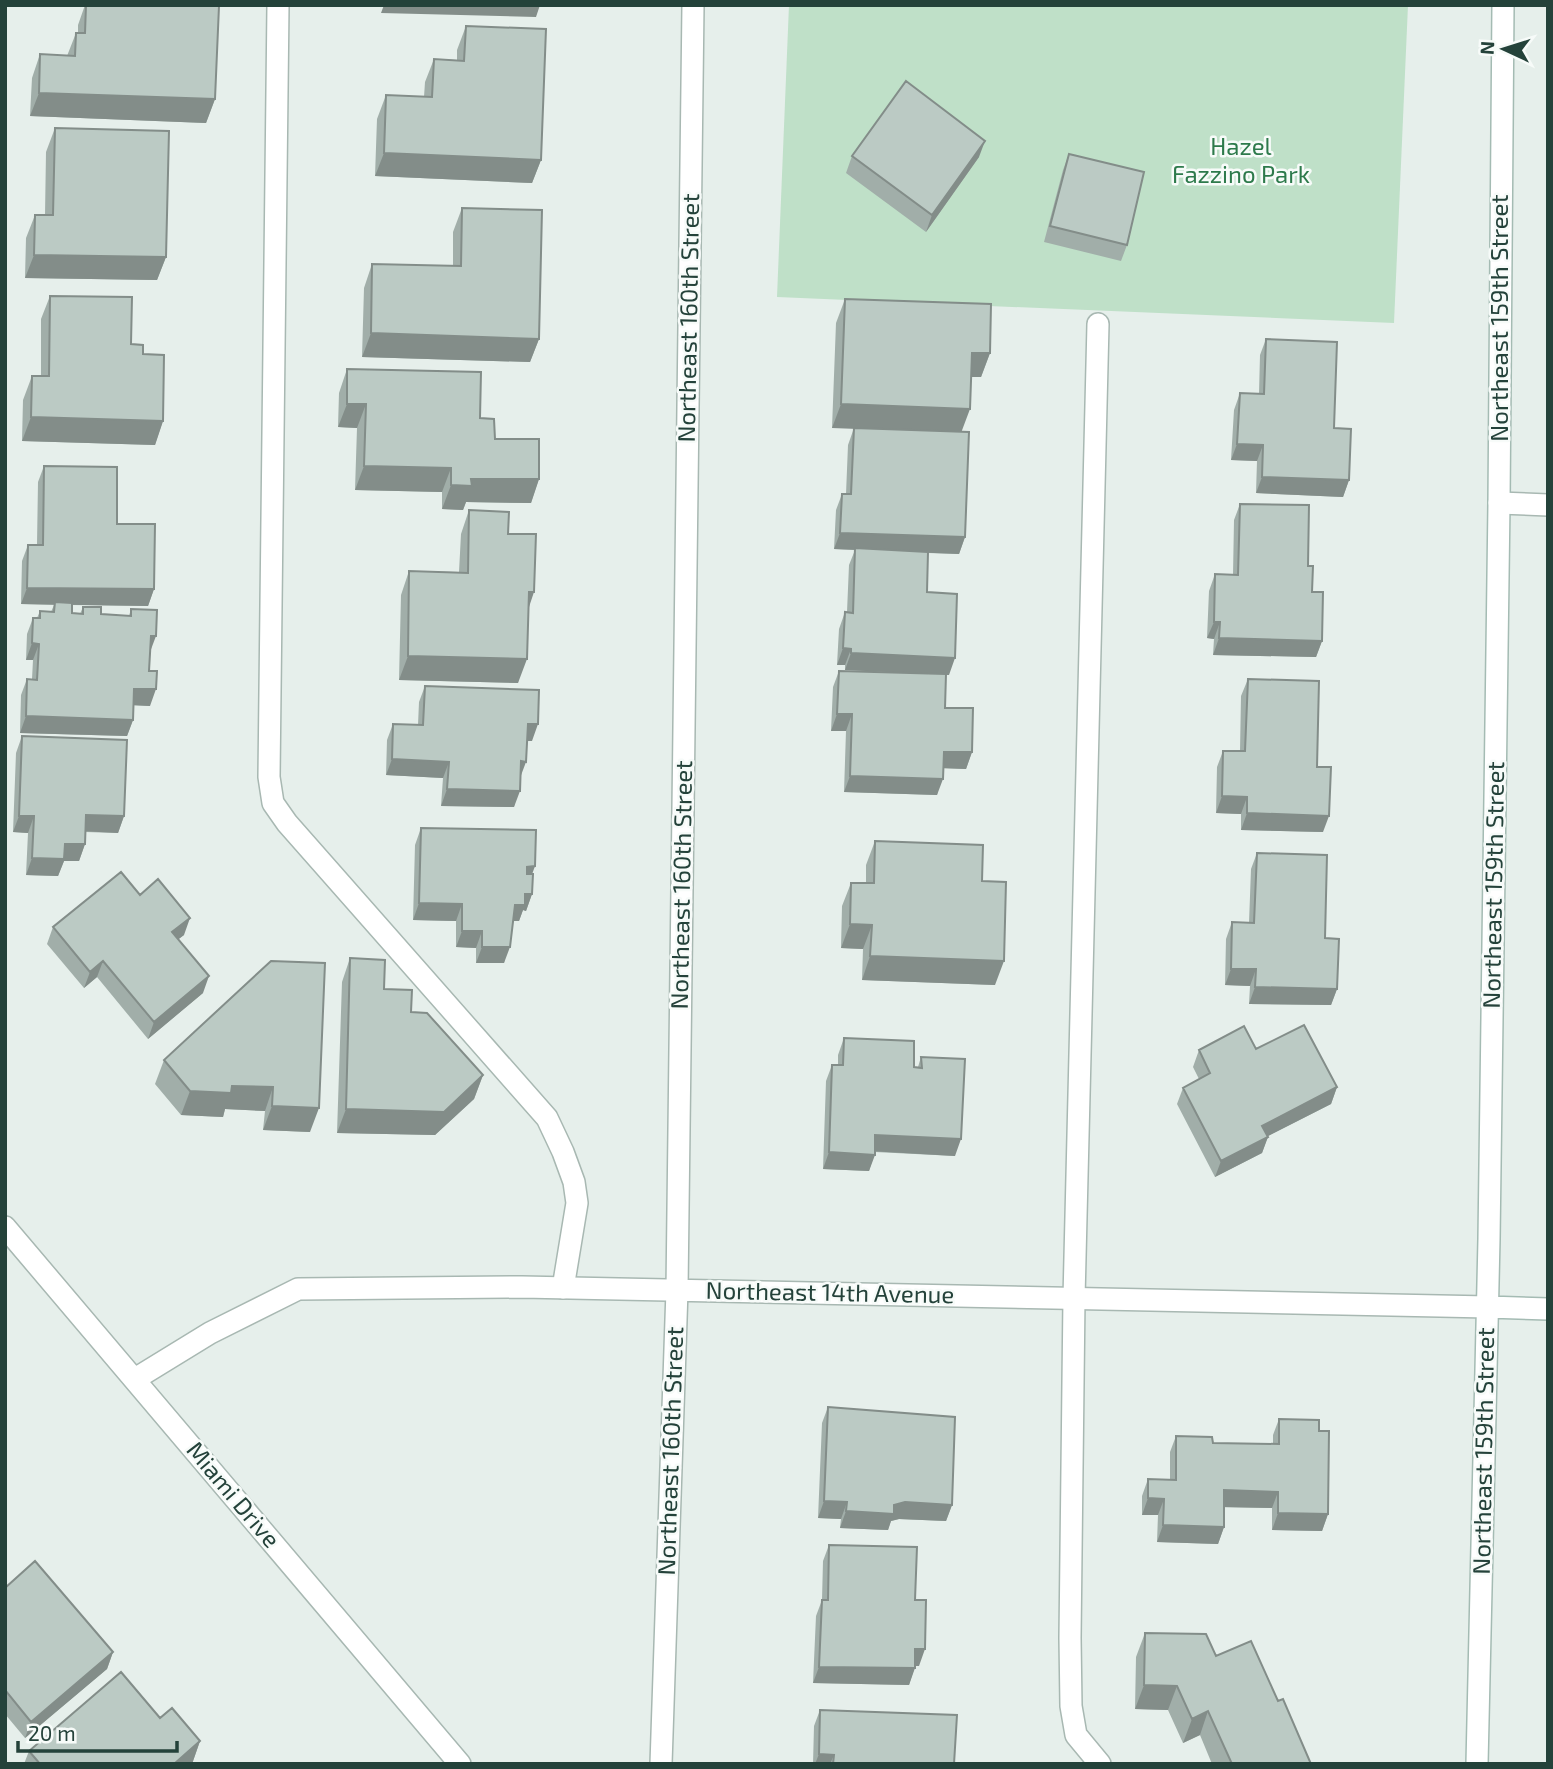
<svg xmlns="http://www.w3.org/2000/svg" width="1553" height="1769" viewBox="0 0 1553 1769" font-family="'Exo 2',sans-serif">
	<rect width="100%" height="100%" fill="#e6efeb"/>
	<path fill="#bfe0c8" d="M789 5H1408L1394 323 777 297Z"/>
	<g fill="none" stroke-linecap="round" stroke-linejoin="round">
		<defs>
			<path id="lane" d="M278 5 269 777 273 803 287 823 547 1118 563 1152 574 1182 577 1203 563 1288
				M1098 324 1074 1298 1070 1638 1071 1706 1076 1735 1100 1764"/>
			<path id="street" d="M1499 503 1548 505
				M5 1227 460 1764
				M135 1379 210 1333 298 1289 522 1287 1488 1307
				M661 1764 677 1290 693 5"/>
			<path id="secondary" d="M1488 1307 1548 1309
				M1477 1764 1489 1239 1499 503 1503 5"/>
		</defs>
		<use href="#lane" stroke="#a8b8b2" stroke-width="24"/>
		<use href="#street" stroke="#a8b8b2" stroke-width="24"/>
		<use href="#secondary" stroke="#a4bbb3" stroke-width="24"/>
		<use href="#lane" stroke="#fff" stroke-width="21"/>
		<use href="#street" stroke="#fff" stroke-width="21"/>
		<use href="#secondary" stroke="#fff" stroke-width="21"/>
	</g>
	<path fill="#a1aea9" d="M85 5H200L215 99 206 123 30 116 32 78 40 54 67 56 76 33H78V25Z
		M466 26 541 160 532 183 375 176 377 119 386 95 424 97 425 82 434 59 457 60V50Z
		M55 128 166 257 157 280 25 278 26 238 35 215H45L46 152Z
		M1069 154 1127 245 1121 261 1044 242 1063 170Z
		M852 156 979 157 926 232 846 173Z
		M462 208 539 339 530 362 362 357 364 288 372 264 453 266V232Z
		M50 296 131 344 143 354 163 421 155 445 22 441 23 400 32 376H41V319Z
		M845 299 990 353 981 377H971L961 432 965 537 959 554 928 553 927 592 949 675H946L945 708 972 752 966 769 943 768 937 795 844 792 846 731H831L833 687 839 671 929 674 845 670V665H837L839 629 845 612H847L849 565 855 550 834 549 836 510 842 494H846L848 445 854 428H832L836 323Z
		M1266 339 1334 428 1349 480 1343 497 1256 493 1257 461 1231 460 1234 410 1240 393 1259 394 1260 355Z
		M347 369 480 418 495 439 539 479 531 503 466 502 463 510 442 509V492L355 490 357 428 338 427 339 393Z
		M44 466 117 524 154 589 148 606 72 605V613L80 614 83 607 101 614 129 616 131 609 150 652V706L133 705V720L127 736 20 733 21 695 27 679H32L33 660H26L27 634 33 618H37L40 611 51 612 54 605 21 604 22 561 28 545H37L38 482Z
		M1240 504 1308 566 1322 641 1316 657 1213 655 1214 639 1207 638 1209 591 1215 574 1233 575 1234 520Z
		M469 510 508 534 528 608 518 683 399 680 401 595 409 571 459 572 461 534Z
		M1248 679 1317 767 1323 832 1241 830V814L1216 813 1217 767 1223 751H1240L1241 696Z
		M425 686 532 741H527L514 807 441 806 443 778 386 775 387 740 393 724 418 725 419 702Z
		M22 736 124 816 118 833 85 832V844L79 861H64L58 876 26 875 28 833 13 832 16 753Z
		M421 828 532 874V894L526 911 523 910 519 921H513L504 963H476V948L456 947V921L413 920 415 845Z
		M875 841 982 881 995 985 862 980 863 949 841 948 842 906 851 883H866V865Z
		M1257 853 1337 989 1331 1005 1249 1004 1250 986 1225 985 1226 939 1232 922 1249 923 1251 869Z
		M140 895 184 935 178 939 203 993 148 1039 97 977 84 988 47 944 53 927Z
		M350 958 384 989 411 1012 483 1075 474 1099 435 1135 337 1133 342 982Z
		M271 961 310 1132 263 1130 265 1111 225 1109 223 1117 181 1115 155 1084 164 1060Z
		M844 1038 914 1067H918L921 1057 955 1156 875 1152 869 1171 823 1169 826 1081 832 1065H838V1055Z
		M1256 1049 1337 1087 1331 1104 1268 1136 1262 1153 1215 1177 1177 1104 1183 1088 1199 1079 1193 1067 1199 1050Z
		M828 1407 952 1505 946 1521 899 1519 891 1521 888 1530 840 1528 841 1519 818 1518 822 1423Z
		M1279 1419 1319 1431 1328 1514 1322 1531 1272 1530V1508L1224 1507V1527L1218 1544 1157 1542 1158 1515H1142V1496L1148 1479 1170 1480V1452L1176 1436 1213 1443 1273 1444V1435Z
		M829 1545 915 1600 919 1666H915L909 1685 813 1683 816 1616 822 1600 823 1561Z
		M5 1588 113 1652 107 1669 25 1738 5 1714Z
		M1145 1633 1216 1656 1278 1701 1311 1764H1212L1200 1735 1183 1743 1168 1710 1135 1709 1136 1657Z
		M820 1710 954 1764H813L814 1726Z
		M160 1718 200 1741 192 1764H24L29 1751Z"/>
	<path fill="#838d89" d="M384 5H540L536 17 381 13Z
		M39 93 215 99 206 123 30 116Z
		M985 141 979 157 926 232 932 215Z
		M384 153 541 160 532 183 375 176Z
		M34 255 166 257 157 280 25 278Z
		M371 333 539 339 530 362 362 357Z
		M972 353H990L981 377H963Z
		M347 404H366L357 428 338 427Z
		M841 404 970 409 961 433 832 428Z
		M31 417 163 421 155 445 22 441Z
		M1237 444 1263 445 1257 461 1231 460Z
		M364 466 451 468 442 492 355 490Z
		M1262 477 1349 480 1343 497 1256 493Z
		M471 479H539L531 503 466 502 463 510 442 509 451 485Z
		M840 533 965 537 959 554 834 549Z
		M27 588 154 589 148 606 21 604Z
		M529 592H534L526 616Z
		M1214 622H1220L1214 639 1207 638Z
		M151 636H156L150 652Z
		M1219 638 1322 641 1316 657 1213 655Z
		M32 643 39 644 33 660H26Z
		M843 648 851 649 845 665H837Z
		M851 653 955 658 949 675 845 670Z
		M408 656 527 659 518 683 399 680Z
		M134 689H156L150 706 128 705Z
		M837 714H852L846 731H831Z
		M26 716 133 720 127 736 20 733Z
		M528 724H538L532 741H522Z
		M944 752H972L966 769 938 768Z
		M392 759 449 762 443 778 386 775Z
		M521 761 526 762 520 778Z
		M850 776 943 779 937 795 844 792Z
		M447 789 520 791 514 807 441 806Z
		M1222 796 1247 797 1241 814 1216 813Z
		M1247 813 1329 816 1323 832 1241 830Z
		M86 815 124 816 118 833 80 831Z
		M19 816H34L28 833 13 832Z
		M65 844H85L79 861H64L58 876 26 875 32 858Z
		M535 866 529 883H521L527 867Z
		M525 894H532L526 911 523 910 519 921H509L515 905Z
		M419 903 462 904 456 921 413 920Z
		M190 918 184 935 166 949 172 932Z
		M850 924 872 925 863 949 841 948Z
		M462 931H482L476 948 456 947Z
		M482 947H510L504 963H476Z
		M870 956 1004 961 995 985 862 980Z
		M103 961 97 977 84 988 90 972Z
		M1231 969H1256L1250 986 1225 985Z
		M209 976 203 993 148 1039 154 1022Z
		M1255 987 1337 989 1331 1005 1249 1004Z
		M483 1075 474 1099 435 1135 337 1133 346 1109Z
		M232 1086 273 1087 265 1111 225 1109 223 1117 181 1115 190 1091Z
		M1337 1087 1331 1104 1256 1142 1262 1126Z
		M272 1106 319 1108 310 1132 263 1130Z
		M875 1135 961 1139 955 1156 869 1151Z
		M1268 1137 1262 1153 1215 1177 1221 1161Z
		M829 1152 875 1155 869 1171 823 1169Z
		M1224 1490 1278 1492 1272 1508 1218 1507Z
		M1148 1498 1164 1499 1158 1515H1142Z
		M824 1501 847 1502 841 1519 818 1518Z
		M905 1502 952 1505 946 1521 899 1519 891 1521 888 1530 840 1528 846 1511Z
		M1278 1513 1328 1514 1322 1531 1272 1530Z
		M1163 1525 1224 1527 1218 1544 1157 1542Z
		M915 1649H925L919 1666H909Z
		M113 1652 107 1669 25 1738 31 1722Z
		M819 1667 915 1668 909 1685 813 1683Z
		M1144 1685 1177 1686 1168 1710 1135 1709Z
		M1208 1711 1200 1735 1183 1743 1192 1719Z
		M200 1741 192 1764H174Z
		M819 1754 834 1755 830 1764H815Z"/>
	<path fill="#bbcac4" stroke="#838d89" stroke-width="2" d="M86 5 219 6 215 99 39 93 40 54 75 56 76 33H85Z
		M466 26 546 29 541 160 384 153 386 95 432 97 434 59 464 61Z
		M906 81 985 141 932 215 852 156Z
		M55 128 169 131 166 257 34 255 35 215H53Z
		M1069 154 1144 172 1127 245 1050 226Z
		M462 208 542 210 539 339 371 333 372 264 461 266Z
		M50 296 132 297 131 344 143 345V354L164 355 163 421 31 417 32 376H49Z
		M845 299 991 304 990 353H972L970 409 841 404Z
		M1266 339 1337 342 1334 428 1351 429 1349 480 1262 477 1263 445 1237 444 1240 393 1264 394Z
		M347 369 481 372 480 418 494 419 495 439H539V479H471L472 486 451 485V468L364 466 366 404H347Z
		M854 428 969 432 965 537 840 533 842 494H851Z
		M44 466 117 467V524H155L154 589 27 588 28 545H43Z
		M1240 504 1309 505 1308 566H1313L1312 592H1323L1322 641 1219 638 1220 622H1214L1215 574 1238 575Z
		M469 510 509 512 508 534H536L534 592H529L527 659 408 656 409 571 468 573Z
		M855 548 928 552 927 592 957 594 955 658 851 653V649L843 648 845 612 853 613Z
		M55 602 72 603V613L83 614V607H101V614L131 616V609L157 610 156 636H151L149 671H157L156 689H134L133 720 26 716 27 679 37 680 39 644 32 643 33 618H40V611L54 612Z
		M839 671 946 674 945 708H973L972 752H944L943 779 850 776 852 714H837Z
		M1248 679 1319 681 1317 767H1331L1329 816 1247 813V797L1222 796 1223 751H1245Z
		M425 686 539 690 538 724H528L526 762 521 761 520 791 447 789 449 762 392 759 393 724 423 725Z
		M22 736 127 740 124 816 86 815 85 844H65L64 859 32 858 34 816H19Z
		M421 828 536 830 535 866 527 867V874H533L532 894H525V905H515L510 947H482V931H462V904L419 903Z
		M875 841 983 845 982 881 1006 882 1004 961 870 956 872 925 850 924 851 883H874Z
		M1257 853 1327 855 1325 938 1339 939 1337 989 1255 987 1256 969H1231L1232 922 1254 923Z
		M121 872 140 895 158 879 190 918 172 932 209 976 154 1022 103 961 90 972 53 927Z
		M350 958 385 960 384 989 412 990 411 1012 427 1013 483 1075 444 1112 346 1109Z
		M271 961 325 963 319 1108 272 1106 273 1087 232 1086 231 1093 190 1091 164 1060Z
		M1304 1025 1337 1087 1262 1126 1268 1137 1221 1161 1183 1088 1210 1073 1199 1050 1244 1026 1256 1049Z
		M844 1038 914 1041V1067L922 1068 921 1057 965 1059 961 1139 875 1135V1155L829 1152 832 1065H843Z
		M828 1407 955 1417 952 1505 905 1502 894 1505V1514L846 1511 847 1502 824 1501Z
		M1279 1419 1319 1420V1431H1329L1328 1514 1278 1513V1492L1224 1490V1527L1163 1525 1164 1499 1148 1498V1479L1176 1480V1436L1212 1437 1213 1443 1279 1444Z
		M829 1545 917 1547 915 1600H926L925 1649H915V1668L819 1667 822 1600H828Z
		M35 1561 113 1652 31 1722 5 1690V1588Z
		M1145 1633 1206 1634 1216 1656 1251 1641 1278 1701 1283 1699 1311 1764H1232L1208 1711 1192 1719 1177 1686 1144 1685Z
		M121 1672 160 1718 172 1708 200 1741 174 1764H40L29 1751Z
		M820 1710 957 1715 954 1764H833L834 1755 819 1754Z"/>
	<g text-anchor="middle" stroke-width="5" stroke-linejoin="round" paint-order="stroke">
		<g font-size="24" fill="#2d7a4b" stroke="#f7fbf9">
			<text x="1241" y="155">Hazel<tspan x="1241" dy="28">Fazzino Park</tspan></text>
		</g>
		<g font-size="24" fill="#24423a" stroke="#f7fbf9">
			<text transform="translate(689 318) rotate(-89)" y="8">Northeast 160th Street</text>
			<text transform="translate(1500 318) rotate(-90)" y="8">Northeast 159th Street</text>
			<text transform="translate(682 885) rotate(-89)" y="8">Northeast 160th Street</text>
			<text transform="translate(1494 885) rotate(-89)" y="8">Northeast 159th Street</text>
			<text transform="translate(830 1293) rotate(1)" y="8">Northeast 14th Avenue</text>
			<text transform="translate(671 1451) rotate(-88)" y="8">Northeast 160th Street</text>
			<text transform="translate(1484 1451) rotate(-89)" y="8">Northeast 159th Street</text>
			<text transform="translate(233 1495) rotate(50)" y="8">Miami Drive</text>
		</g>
	</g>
	<rect width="1553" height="1769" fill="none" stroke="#24423a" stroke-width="14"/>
	<g transform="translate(1504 49) rotate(274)" stroke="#f7fbf9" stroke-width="5" paint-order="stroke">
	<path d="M0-5L12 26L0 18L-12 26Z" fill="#24423a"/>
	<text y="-10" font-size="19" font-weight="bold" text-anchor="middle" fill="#24423a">N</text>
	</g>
	<path d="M18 1741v10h159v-10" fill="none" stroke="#24423a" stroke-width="3.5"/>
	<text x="28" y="1741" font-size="21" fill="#24423a" stroke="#f7fbf9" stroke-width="5" paint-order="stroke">20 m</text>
</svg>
